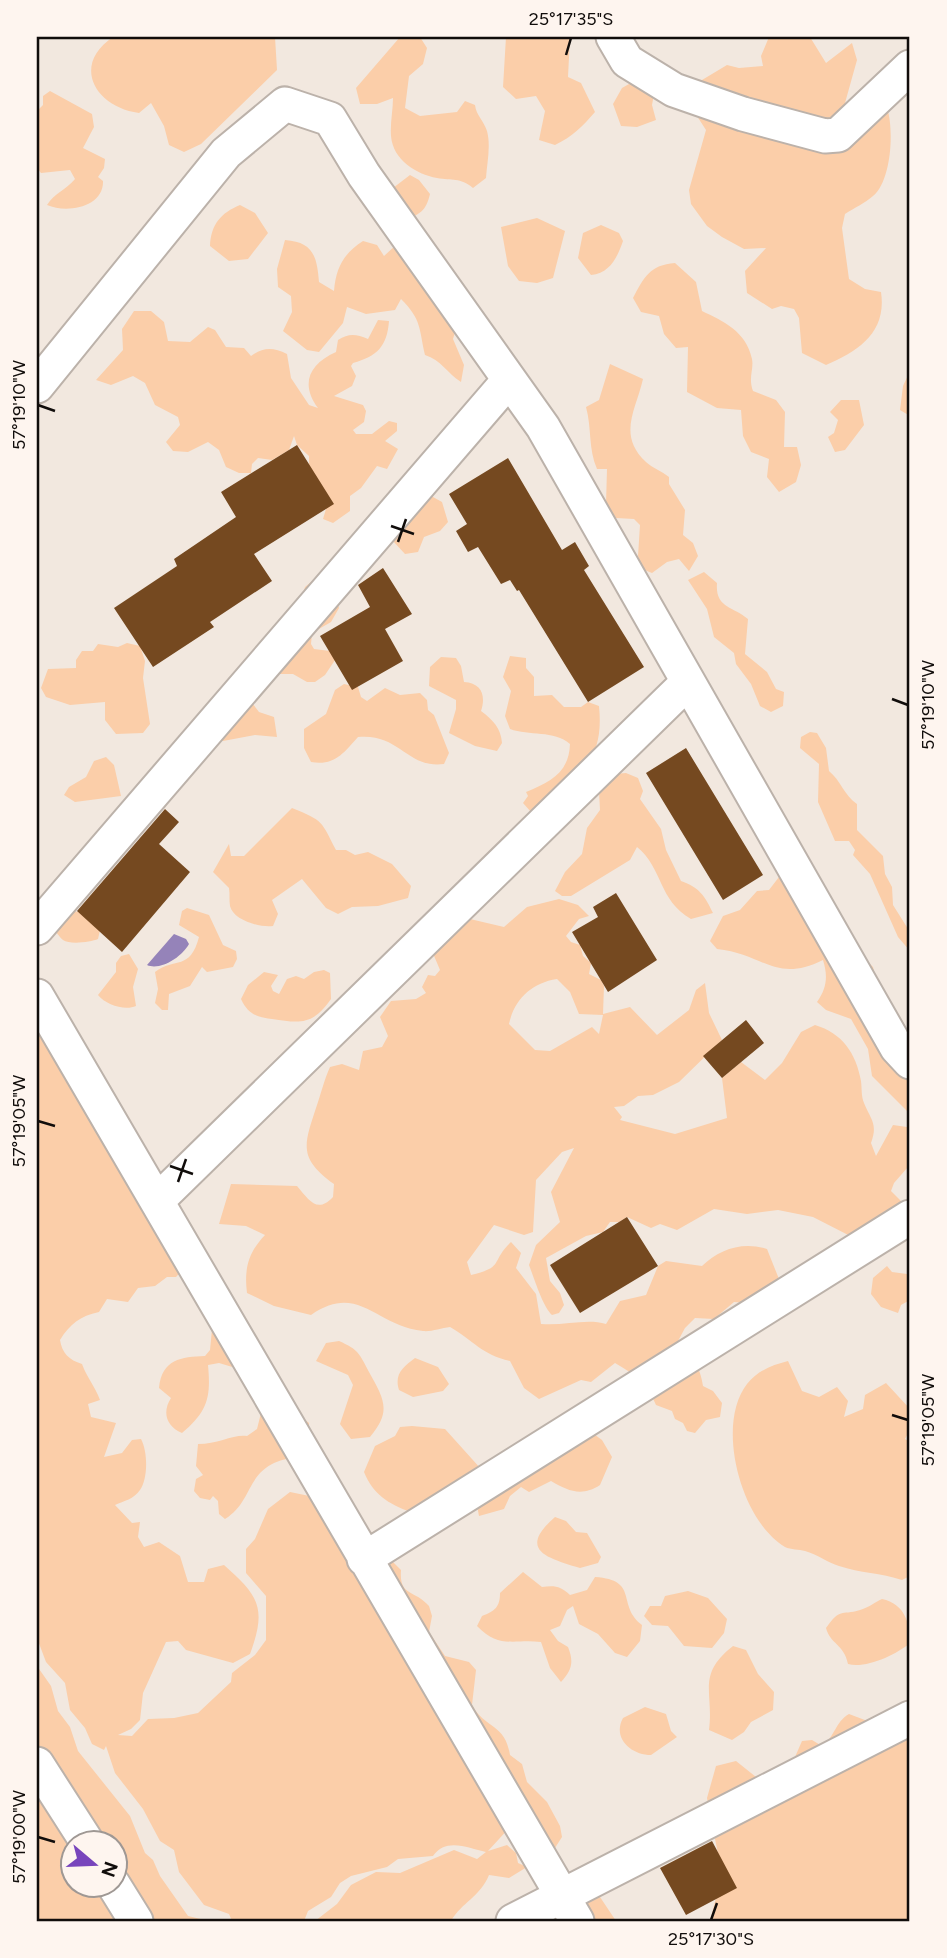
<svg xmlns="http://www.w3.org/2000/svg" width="947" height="1958" viewBox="0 0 947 1958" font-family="Figtree,sans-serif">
	<rect width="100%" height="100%" fill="#f2e8df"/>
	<path fill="#fbcea9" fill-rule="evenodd" d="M113 37H275L277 70 201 144 184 152 169 145 164 126 151 103 139 113C95 107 71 65 113 37Z
		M400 37H420L427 48 423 64 409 76 405 108 420 116 457 112 465 101 475 105C476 115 484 121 487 131 491 146 487 163 486 178L473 188C460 177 452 181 437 178 416 174 393 160 391 136 390 124 393 110 393 98L377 104H360L356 88Z
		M506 37H570L568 77 581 83 595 112C583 126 572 137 555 145L539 140 545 111 536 96 516 99 503 87Z
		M769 37H810L826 63 852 43 857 60 845 103 887 108C894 128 892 180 873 196 865 203 854 208 845 214L842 228 849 279 865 289 881 292C887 332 859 351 826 365L802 353 799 318 794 309 781 306 772 309 747 293 745 271 766 248 744 249 722 237 707 226 691 204 689 190 706 130 684 96 697 83 727 65 739 68 763 66 761 56Z
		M636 80 654 94 652 105 656 120 637 127 621 126 613 104 622 88Z
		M50 91 92 114 94 127 83 148 105 159 104 168 98 177 103 181C104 207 67 214 47 205 54 193 66 190 75 179L70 170 41 173 37 168V111L43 105V96Z
		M410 175 419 180 430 194C426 211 420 215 403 220L393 188Z
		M240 205 255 213 268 233 248 259 229 261 210 246C211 224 221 213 240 205Z
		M537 218 565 231 553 278 537 283 519 281 508 266 501 227Z
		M601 225 619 233 623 241C617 258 610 273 591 275L578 258 583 233Z
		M285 240C313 242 317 256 319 282L334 291C336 268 343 254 363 241L377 245 384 256 397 244 461 312 453 339 464 365 461 382C447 373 441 360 425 355 419 329 422 320 401 299L395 310 366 314 347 307 343 323 319 352 307 350 283 331 292 312 291 296 278 287 277 269Z
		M675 263 696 282 702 311C723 321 746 331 752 359 754 370 748 377 753 391L776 400 785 412 784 447H797L801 465 796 482 779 492 767 477 769 459 751 452 743 436 741 410 717 408 687 392 688 347 676 348 664 334 659 316 641 312 633 298C644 277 650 265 675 263Z
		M134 311H151L164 322 168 341 190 342 208 327 215 330 226 347 244 348 251 356C263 347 273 347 287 354L291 378 309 405 318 408C300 384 309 364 336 352L338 340C349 333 356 334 368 339L378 320 389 321C387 347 377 356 353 363L351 366 356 376 352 386 334 396 363 405 366 411 364 422 353 430 356 434H372L389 421 397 423V431L385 441 398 449 387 469 377 466 361 488 350 496V511L333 523 323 519 326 509 309 465V456L297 445 294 436 289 450 272 460 258 458 252 464 251 473H239L226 467 219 450 208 442 188 452 173 451 166 442 180 425 178 417 155 405 145 383 133 376 111 385 96 380 123 350 122 329Z
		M610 364 643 379C636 410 617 435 646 462 652 468 662 471 669 477V484L685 510 683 535 693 543 698 556 689 571 679 559 667 562 652 573 642 569 638 556 640 525 634 519 616 518 606 504 607 469H597C588 448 592 429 586 407L599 400Z
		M910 371V416L900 410 903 386Z
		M841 400H859L864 425 845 450 835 452 828 437 834 433 838 420 830 412Z
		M431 486 433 497 442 502 448 522 440 531 424 537 418 552 405 554 392 540Z
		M704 572 717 583C715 608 733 606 748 619L745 654 767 672 776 689 784 692 783 706 771 712 760 706 751 684 736 664 734 653 714 637 707 609 688 580Z
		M317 577C330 581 337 596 339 608L331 622 312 633 311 644 314 649 330 651 335 660 325 675 315 682H307L293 674H278L305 587Z
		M127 643 140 646 145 661 143 678 150 724 143 733 116 734 105 720V702L70 705 46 697 41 688 48 669 76 668V660L82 651H93L98 644 118 647Z
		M510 656 526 658V668L534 677V696L552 695 564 707H581L588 702 599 706C605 764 576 776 538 814L531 812 523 803 528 796 526 792C550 782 569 773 570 744 554 730 529 736 510 729L505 716 511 691 503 677Z
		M441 657 456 658 461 666 464 682C482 683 486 696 481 711 493 720 501 728 502 743L497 751 475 746 449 733 456 709V700L429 686 430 667Z
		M344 684 358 687 361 697 367 701 385 688 400 695 420 693 427 700 428 710 434 715 449 753 444 764C407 769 400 733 358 737 343 754 334 766 311 762L304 748V729L326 714 335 690Z
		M249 699 259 712 274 717 277 737 255 735 223 741 213 734Z
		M810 732 817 733 826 748 829 771C841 781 844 795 857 804V830L883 856 885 874 892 887 893 905 910 932V951L898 937 870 874 853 855 855 850 849 841H835L818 802 819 764 800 748 801 737Z
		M106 757 114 765 121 796 75 802 64 795 69 787 86 777 94 761Z
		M626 773 638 778 643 791 640 799 661 829 666 850 681 881C699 887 705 896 713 913L691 919C658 900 663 868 637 847L630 860 571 896H562L555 891 565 872 582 854 587 828 600 810 599 791 614 774Z
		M292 808C324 821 321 821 336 850H346L355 855 368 852 392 864 411 886 408 898 378 906 352 907 338 914 326 908 302 879 272 900 278 914 273 926C260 928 233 920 230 906 229 900 230 894 229 888L213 872 229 844 231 856H244Z
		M779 877 786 879 873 967 879 991 910 1050V1114L872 1076 868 1049 851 1019 826 1010 817 1002C827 988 828 976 823 960 775 984 762 953 717 949L710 941 723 916 740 910 757 891 769 890Z
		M559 899 578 905 589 916 579 919 566 936 571 942 580 945 583 956 591 963 589 974 601 980 604 986 603 1014 630 1007 657 1035 689 1010 696 990 705 983 709 1013 722 1040 679 1082 653 1095 638 1096 624 1106 614 1107 622 1117 620 1120 675 1134 727 1118 722 1078 741 1062 765 1080 782 1063 801 1032 815 1025C842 1033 856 1053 861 1081 862 1088 861 1096 864 1103 871 1120 878 1124 871 1143L876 1156 893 1125 907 1127 908 1167 894 1183 891 1191 907 1207 858 1240 813 1217 778 1210 747 1214 714 1209 677 1230 660 1224 651 1228 627 1217 619 1222H610L603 1232 586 1236 546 1258 550 1281 560 1293 564 1305 559 1313 552 1315C543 1307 534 1278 529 1265L536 1245 560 1222 551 1192 574 1148 562 1152 536 1180 533 1232 524 1235 494 1225 467 1262 471 1275C505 1267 490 1262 511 1242L521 1253 516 1268 536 1294 541 1324C564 1326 587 1318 606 1324L620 1301 646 1295 658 1266 666 1261 702 1266C719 1249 743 1241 767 1249L781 1284 748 1303 734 1302 714 1319 695 1318 685 1328 678 1341C691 1349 701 1370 703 1386L713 1391 722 1403 720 1417 706 1420 695 1433 687 1431 683 1423 675 1419 672 1411 656 1405C649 1386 633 1373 615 1363L591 1382 581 1380 539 1399 524 1388 510 1361C482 1355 473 1340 450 1327 441 1328 431 1332 423 1331 375 1326 359 1282 311 1315L274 1306 247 1293C244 1269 248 1253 265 1235L246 1226 219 1224 231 1184 297 1186C309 1200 317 1214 333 1197L334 1184C298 1158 304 1145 316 1108 321 1094 324 1080 330 1067L342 1064 359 1070 363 1051 382 1047 388 1036 380 1017 391 1001 416 999 426 993 422 987 428 975 435 976 440 970 432 951 463 921 470 919 504 927 527 907ZM557 979 570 992 579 1014 603 1015 599 1034 592 1027 550 1051 535 1050 509 1024C514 1000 531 983 557 979Z
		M187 908 209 915 223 945 236 951 237 959 233 967 207 972 202 967 190 986 169 994 168 1010H162L155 1003 158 989 155 972C175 957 190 971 199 937L179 925 182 911Z
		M70 910 90 915 101 926 98 939C91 942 70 945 63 940 58 936 58 932 51 929Z
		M129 954 138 969 133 987 136 1006C125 1011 106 1005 98 995L116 972V963L121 956Z
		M324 970 330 973 331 999C312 1026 300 1023 272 1019 256 1017 248 1014 241 999L248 985 264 972 278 975 271 986 273 991 279 994 287 979 296 976 304 979 314 972Z
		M37 1006 185 1267 176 1277H167L155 1286 138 1288 128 1302 107 1299 99 1312C80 1316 70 1324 60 1340 62 1353 69 1360 82 1364 87 1378 95 1386 100 1400L88 1404 91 1417 116 1423 104 1457 122 1453 132 1440 141 1439C148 1452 148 1479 140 1490 134 1499 124 1501 115 1505L132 1523 140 1522 138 1537 144 1547 159 1542 180 1556 188 1582H204L208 1569 224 1565C259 1596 267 1608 250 1654L233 1663 186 1650 178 1641 166 1642 143 1693 140 1720 131 1729 118 1735 132 1736 148 1719 174 1718 198 1713 231 1682 232 1673 255 1655 266 1640V1596L246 1573V1549L255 1539 268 1509 290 1492 324 1499 362 1531 382 1534 390 1559 401 1570C399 1597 414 1589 429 1606L432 1616 429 1632 445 1656 469 1662 476 1670 472 1705C485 1729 505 1723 510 1755L522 1764 527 1782 547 1802 560 1826 562 1837 553 1851 511 1826 488 1851 507 1845 516 1853 518 1863 527 1867 509 1878 489 1875C480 1897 462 1902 451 1921H315L337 1904 351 1885 376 1872 400 1873 454 1850 477 1859 486 1852C468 1848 446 1837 433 1856L398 1859 387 1867 351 1876 340 1883 331 1897 308 1911 304 1921H232L229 1914 204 1905 179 1872 174 1850 160 1841 143 1809 115 1773 106 1746 104 1750 92 1744 85 1728 70 1710 65 1683 46 1662 37 1638Z
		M887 1266 892 1272 907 1274 910 1300 901 1305 898 1313 881 1307 871 1294 873 1278Z
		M213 1319 239 1369 219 1363 208 1365C211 1397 208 1411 182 1433 166 1426 162 1412 171 1398L159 1388C162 1359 181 1357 205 1356L210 1350Z
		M339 1341C359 1350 359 1353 369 1372 384 1399 392 1411 370 1437L351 1439 340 1424 353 1385 348 1375 316 1361 326 1343Z
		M415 1358 438 1367 449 1384 443 1391 413 1397 399 1390C394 1374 403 1367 415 1358Z
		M788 1361 802 1391 819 1397 837 1387 848 1401 844 1417 863 1409 865 1395 886 1383 910 1409V1429L905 1439 910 1442V1576L902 1580C881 1573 860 1573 839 1566 828 1563 817 1554 805 1551 799 1549 791 1550 785 1547 741 1521 715 1425 747 1384 757 1371 772 1365 788 1361Z
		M262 1409C280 1410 295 1410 309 1423V1436L297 1457C243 1464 257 1499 225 1519L219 1514 218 1501 213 1496 210 1500 200 1498 194 1491 196 1479 203 1475 196 1466 198 1444C218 1444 234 1434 247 1436L257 1429Z
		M412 1426 445 1429 481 1469 411 1512C388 1504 373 1494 364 1472L375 1446 395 1436 400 1427Z
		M591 1432 602 1440 612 1457 600 1485C582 1497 568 1491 551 1481L529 1492 521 1487 510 1496 504 1509 479 1516 474 1490Z
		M555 1517 566 1521 576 1532 587 1533 601 1557 598 1563 580 1568C549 1558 516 1551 555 1517Z
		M523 1572 542 1587C554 1585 561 1586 570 1595L587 1590 595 1577C640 1580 616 1605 642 1625L640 1641 627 1657 615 1653 598 1634 579 1624 573 1606 567 1610 560 1626 550 1630 558 1641 568 1647C574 1662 572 1670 561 1682L550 1668 541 1642C513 1639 499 1649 477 1626L482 1616C495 1611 500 1607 500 1593Z
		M688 1591 708 1598 727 1619 724 1633 712 1648 684 1646 668 1626 652 1625 644 1616 650 1606H661L665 1596Z
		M882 1599C905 1604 910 1623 910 1643 896 1655 865 1669 848 1664 844 1644 830 1644 826 1628 841 1607 840 1616 860 1610 868 1608 875 1602 882 1599Z
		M733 1646 746 1650 758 1674 774 1692 773 1710 751 1722 744 1732 732 1740 709 1730C714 1692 696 1675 733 1646Z
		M37 1666 51 1686 58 1711 70 1727 78 1751 130 1816 145 1853 153 1860 160 1876 188 1916 209 1921H37ZM74 1842H116V1884H74Z
		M645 1707 666 1714 671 1731 677 1737 651 1755C631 1755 612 1738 623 1718Z
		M910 1713V1921H710L717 1894 718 1854 707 1798 716 1766 736 1761 756 1777C770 1776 782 1762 795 1757L802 1741 812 1740 822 1746C835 1737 835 1722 849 1714L878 1725Z
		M596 1891 616 1921H498Z"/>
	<path fill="#9583b9" d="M174 934 186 939 189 944C182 957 160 971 147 965Z"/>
	<path fill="#754920" d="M297 445 334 504 254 554 272 581 210 622 214 627 153 667 114 608 177 566 174 559 236 517 221 492Z
		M508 458 562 550 575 542 589 566 584 570 644 667 588 702 519 590 517 591 510 580 501 584 478 547 468 552 456 531 467 524 449 494Z
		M383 568 412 614 385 629 403 661 352 690 320 636 370 607 358 585Z
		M686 748 763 875 723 900 646 773Z
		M165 809 179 822 159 844 190 872 122 952 77 911Z
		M616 893 657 960 608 992 572 932 598 917 593 907Z
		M746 1020 764 1043 722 1078 703 1056Z
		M627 1217 658 1266 580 1313 550 1265Z
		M712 1841 737 1888 686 1915 660 1868Z"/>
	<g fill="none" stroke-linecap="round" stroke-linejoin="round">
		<defs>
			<path id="minor" d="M613 37 627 61 674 90 743 114 825 136 838 135 910 67
				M37 386 226 153 285 104 330 119 364 175 543 427 897 1048 910 1062
				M37 928 509 380
				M37 996 577 1921
				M157 1201 688 682
				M364 1559 910 1217
				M37 1764 87 1842
				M113 1884 136 1921
				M513 1921 910 1718"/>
		</defs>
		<use href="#minor" stroke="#bcb2aa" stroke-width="37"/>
		<use href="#minor" stroke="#fff" stroke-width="33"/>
	</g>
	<path fill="none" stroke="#110d0b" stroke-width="2.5" d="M566 55 571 38M38 405 55 411M391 526 414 534M398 542 406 519M892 699 908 705M38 1121 55 1126M170 1166 193 1174M178 1182 186 1159M892 1415 908 1420M38 1837 55 1842M711 1920 717 1903"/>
	<rect width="947" height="1958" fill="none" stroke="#fef5ef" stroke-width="77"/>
	<g transform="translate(94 1864) rotate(109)"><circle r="33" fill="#fef5ef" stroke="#9f9894" stroke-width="2"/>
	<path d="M0-5L12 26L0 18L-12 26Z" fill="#7845bc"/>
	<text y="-10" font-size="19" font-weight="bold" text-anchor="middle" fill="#110d0b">N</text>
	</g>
	<rect x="38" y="38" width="870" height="1882" fill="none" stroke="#110d0b" stroke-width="2.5"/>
	<g font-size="18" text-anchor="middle" fill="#110d0b">
		<text x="571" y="25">25°17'35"S</text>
		<text transform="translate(19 405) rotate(-90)" y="6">57°19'10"W</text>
		<text transform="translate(928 705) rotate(-90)" y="6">57°19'10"W</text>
		<text transform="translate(19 1121) rotate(-90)" y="6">57°19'05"W</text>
		<text transform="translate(928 1420) rotate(-90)" y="6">57°19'05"W</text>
		<text transform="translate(19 1837) rotate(-90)" y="6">57°19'00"W</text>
		<text x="711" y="1945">25°17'30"S</text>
	</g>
</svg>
